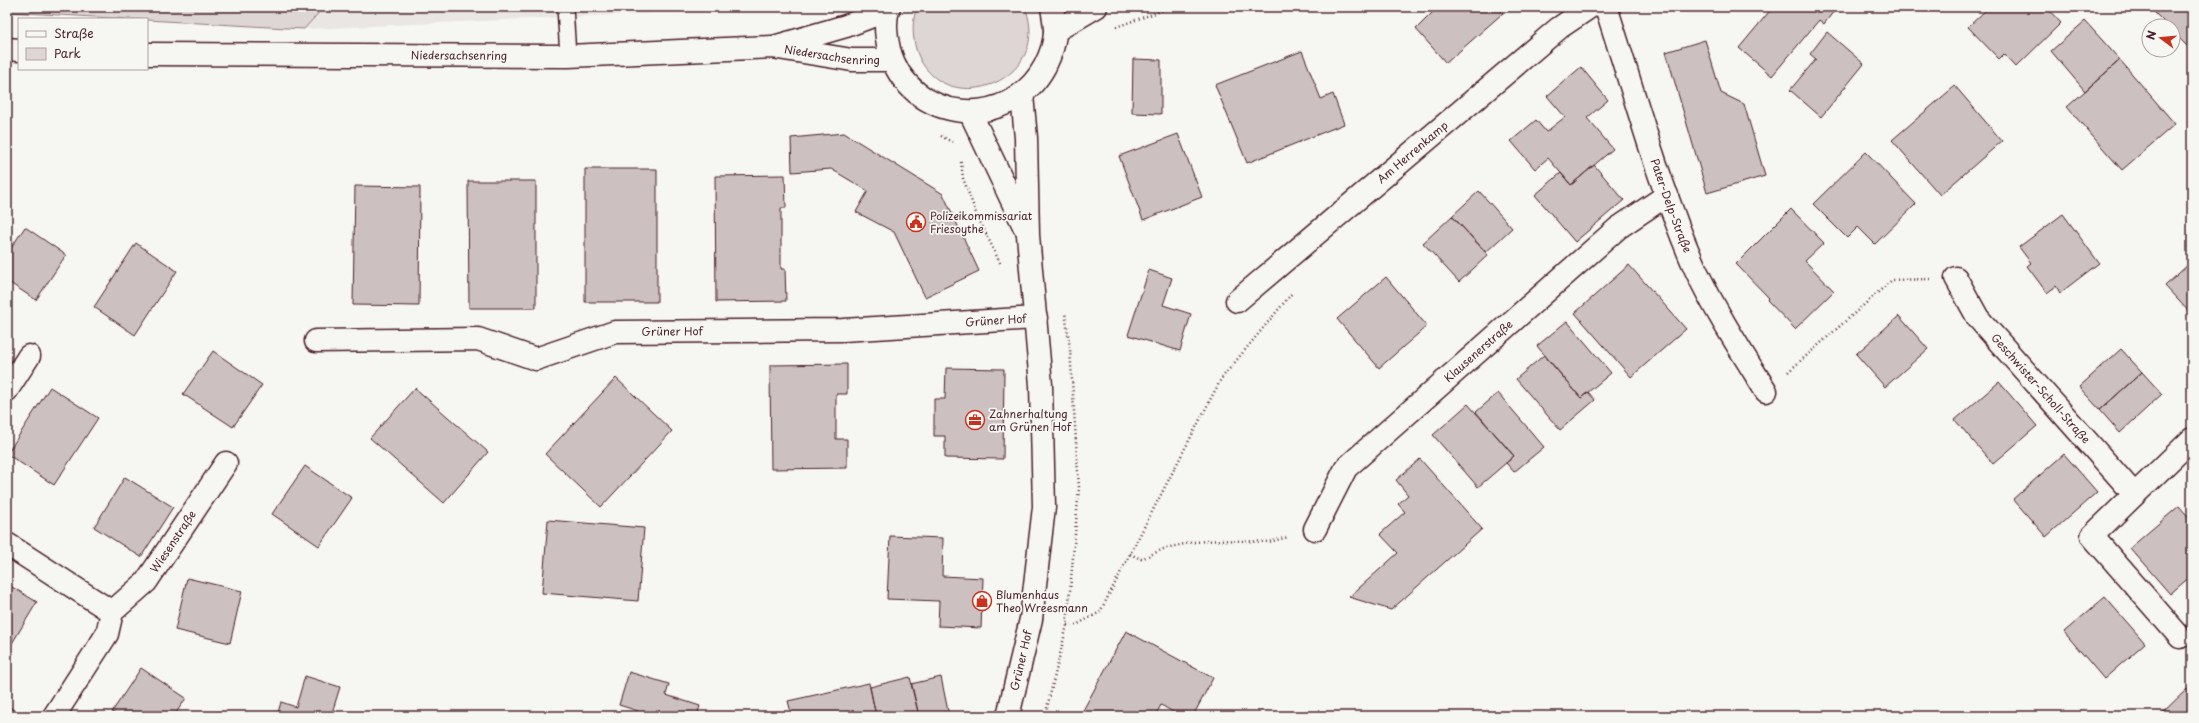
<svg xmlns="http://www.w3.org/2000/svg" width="2199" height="723" viewBox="0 0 2199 723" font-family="'Playpen Sans',sans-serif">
	<rect width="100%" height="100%" fill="#f6f6f2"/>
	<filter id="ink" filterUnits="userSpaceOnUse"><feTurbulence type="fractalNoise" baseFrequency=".025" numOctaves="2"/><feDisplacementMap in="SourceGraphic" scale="8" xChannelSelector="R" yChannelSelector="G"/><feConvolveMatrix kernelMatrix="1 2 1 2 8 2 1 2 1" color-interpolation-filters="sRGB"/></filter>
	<g filter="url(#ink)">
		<path fill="#e9e6e3" d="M324 7H792L304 29Z"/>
		<path fill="#ddd6d5" stroke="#947a80" d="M7 7H324L304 29 7 12Z
			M917 7H1025C1055 84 939 123 916 49 912 34 912 21 917 7Z"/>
		<path fill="#ccc1c0" stroke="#4a1f2b" d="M1438 7H1497L1503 13 1446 63 1416 29Z
			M1773 7H1837L1824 24 1819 20 1772 76 1739 48Z
			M1989 7H2046L2061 23 2016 67 2004 54 1999 59 1968 27Z
			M2149 7H2192V45L2189 48 2173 32V26H2168Z
			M2085 21 2120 60 2085 91 2051 51Z
			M1827 32 1864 64 1821 117 1790 90 1816 59 1810 54Z
			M1705 40 1721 93 1744 104 1765 176 1707 193 1666 52Z
			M1302 51 1321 99 1333 94 1344 124 1247 163 1215 85Z
			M1133 59 1161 60V114L1132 113Z
			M2120 60 2175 124 2122 170 2067 107Z
			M1581 67 1608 100 1587 118 1613 149 1571 185 1548 158 1535 169 1511 141 1536 120 1546 132 1565 117 1547 96Z
			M1955 86 2002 141 1940 195 1892 140Z
			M844 133 943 194 979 271 925 297 894 232 856 212 868 191 831 169 792 172 791 138Z
			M1178 134 1202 197 1143 220 1119 156Z
			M1866 152 1916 204 1875 244 1858 227 1847 238 1813 204Z
			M1594 165 1624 200 1575 242 1535 195 1561 173 1571 185Z
			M585 169H657V302H585Z
			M785 175 786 208H781V269H785L786 301 716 302 715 176Z
			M468 181H536V308H469Z
			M355 186 420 187 419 306 353 305Z
			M1479 191 1512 228 1486 252 1452 216Z
			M1791 209 1824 243 1805 261 1834 291 1795 329 1767 300 1769 298 1736 264Z
			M2063 214 2099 263 2060 293 2056 286 2047 293 2027 266 2031 263 2019 247Z
			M1452 216 1488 255 1459 282 1423 243Z
			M25 227 66 255 36 300 7 281V254Z
			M136 243 177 271 135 335 94 307Z
			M2192 261V315L2165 286Z
			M1629 265 1686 329 1631 377 1575 313Z
			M1149 270 1172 278 1163 305 1191 314 1180 351 1128 335Z
			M1386 277 1427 326 1379 368 1337 319Z
			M1899 316 1928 349 1885 387 1856 354Z
			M1567 321 1611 373 1581 398 1537 346Z
			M2121 349 2142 372 2100 410 2079 387Z
			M213 351 262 385 233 427 183 394Z
			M1544 355 1581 398 1588 392 1595 400 1560 430 1516 379Z
			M847 364V394H836V439H847V468L771 469 770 365Z
			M946 368 1004 369 1003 459 945 458V436H934V399H945Z
			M2142 372 2162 394 2120 433 2100 410Z
			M616 378 672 431 601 507 545 454Z
			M1999 382 2037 426 1993 464 1955 420Z
			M50 387 98 418 54 485 7 454Z
			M415 388 488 452 444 503 370 438Z
			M1498 393 1544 447 1514 472 1506 463 1514 456 1476 412Z
			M1468 404 1514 456 1478 487 1433 435Z
			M2064 454 2097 492 2046 537 2013 499Z
			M1420 459 1482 529 1391 610 1349 597 1398 553 1380 534 1405 512 1398 504 1408 495 1396 480Z
			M305 466 352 498 319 546 272 514Z
			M125 477 173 507 141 557 94 527Z
			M2179 506 2192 521V575L2170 594 2130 548Z
			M548 520 644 528 638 601 542 593Z
			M890 536 943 538 942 576 983 578 981 628 938 626 939 601 887 599Z
			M187 578 242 591 230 643 175 630Z
			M7 584 37 602 11 645 7 643Z
			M2105 597 2145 643 2104 679 2064 632Z
			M1126 631 1213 678 1193 716H1180L1161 705 1155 716H1080Z
			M141 668 186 698 174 716H118L112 712Z
			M629 672 669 684 666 695 700 706 697 716H637L638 711 619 705Z
			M305 676 340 687 331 716H277L281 702 296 707Z
			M910 677 919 716H876L870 687Z
			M941 677 949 716H919L911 684Z
			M869 683 876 716H792L788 701Z
			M2187 689 2192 695V716H2159Z
			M7 705 22 716H7Z"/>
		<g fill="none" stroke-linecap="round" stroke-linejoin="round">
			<defs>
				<path id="service" d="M565 7 568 56"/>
				<g id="minor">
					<path id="s1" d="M1606 7C1634 92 1659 186 1695 268 1715 311 1741 351 1766 391"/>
					<path id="s2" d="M1956 278 1978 318 2134 494"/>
					<path id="s3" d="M1237 301 1559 28 1590 7"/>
					<path id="s4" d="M316 341 478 339 536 359 615 332 843 330 1036 318"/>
					<path d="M7 390 29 356"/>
					<path id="s5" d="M1315 529 1346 468 1618 228 1667 195"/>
					<path d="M7 544 112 612 107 634 54 716"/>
					<path id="s6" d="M112 612 146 582 226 463"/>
					<path d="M2180 637 2092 536 2192 439"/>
				</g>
				<g id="tertiary">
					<path d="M970 112 1024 226"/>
					<path id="s7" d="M1008 716 1031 619 1044 507 1041 385 1028 235 1026 138 1022 95"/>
				</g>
				<g id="secondary">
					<path d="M889 7C884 20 886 36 889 49 909 124 1009 133 1045 66 1050 56 1055 43 1055 31 1055 23 1053 15 1052 7"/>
					<path d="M1055 31 1096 7"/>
					<path d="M777 46 846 26 888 10"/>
					<path d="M7 49 19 50"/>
					<path id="s8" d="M147 54 568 56 772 47 852 60H892"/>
				</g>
			</defs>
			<use href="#service" stroke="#4a1f2b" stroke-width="18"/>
			<use href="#minor" stroke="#4a1f2b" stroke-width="25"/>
			<use href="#tertiary" stroke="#4a1f2b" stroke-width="25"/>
			<use href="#secondary" stroke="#4a1f2b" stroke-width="25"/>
			<path stroke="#4a1f2b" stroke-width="2.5" stroke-dasharray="1 3" stroke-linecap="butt" d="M1116 27 1172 7
				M941 136 952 142
				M961 162 963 178 976 213 1001 265
				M1788 372 1892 280 1930 279
				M1130 554 1141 559 1166 548 1194 542 1222 540 1269 542 1288 537
				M1067 625H1076L1100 612 1221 379 1293 292
				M1045 716 1067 625 1079 488 1070 349 1065 312"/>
			<use href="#service" stroke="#f6f6f2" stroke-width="15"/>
			<use href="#minor" stroke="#f6f6f2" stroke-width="22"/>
			<use href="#tertiary" stroke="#f6f6f2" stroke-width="22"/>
			<use href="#secondary" stroke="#f6f6f2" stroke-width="22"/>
		</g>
	</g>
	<defs>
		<symbol id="civic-ring" viewBox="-11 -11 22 22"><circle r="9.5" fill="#f6f6f2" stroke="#c8321e" stroke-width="1.5"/><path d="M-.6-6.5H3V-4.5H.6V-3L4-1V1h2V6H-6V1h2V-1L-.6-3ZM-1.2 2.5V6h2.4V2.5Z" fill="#c8321e"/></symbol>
		<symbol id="office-ring" viewBox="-11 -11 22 22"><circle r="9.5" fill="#f6f6f2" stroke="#c8321e" stroke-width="1.5"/><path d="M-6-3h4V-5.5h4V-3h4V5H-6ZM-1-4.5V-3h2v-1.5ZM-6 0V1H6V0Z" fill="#c8321e"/></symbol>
		<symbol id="shop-ring" viewBox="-11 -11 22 22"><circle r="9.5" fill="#f6f6f2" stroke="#c8321e" stroke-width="1.5"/><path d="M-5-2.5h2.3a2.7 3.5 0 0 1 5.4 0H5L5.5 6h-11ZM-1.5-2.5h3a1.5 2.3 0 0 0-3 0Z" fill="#c8321e"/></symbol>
	</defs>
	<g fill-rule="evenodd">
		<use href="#civic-ring" x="905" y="211" width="22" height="22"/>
		<use href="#office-ring" x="964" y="409" width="22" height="22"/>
		<use href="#shop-ring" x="971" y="590" width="22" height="22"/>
	</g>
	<g text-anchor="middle" stroke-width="3.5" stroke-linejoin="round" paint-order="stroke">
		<g font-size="11" fill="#4a1f2b" stroke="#f6f6f2">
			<text dy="4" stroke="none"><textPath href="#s8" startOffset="686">Niedersachsenring</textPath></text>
			<text dy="4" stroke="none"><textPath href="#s8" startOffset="312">Niedersachsenring</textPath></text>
			<text dy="4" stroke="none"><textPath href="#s3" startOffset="230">Am Herrenkamp</textPath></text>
			<text dy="4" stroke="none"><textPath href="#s1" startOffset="209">Pater-Delp-Straße</textPath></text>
			<text dy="4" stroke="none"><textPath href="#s4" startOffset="688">Grüner Hof</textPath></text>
			<text dy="4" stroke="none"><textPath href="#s4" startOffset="364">Grüner Hof</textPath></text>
			<text dy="4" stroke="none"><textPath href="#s5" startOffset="245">Klausenerstraße</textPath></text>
			<text dy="4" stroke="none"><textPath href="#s2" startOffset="140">Geschwister-Scholl-Straße</textPath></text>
			<text dy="4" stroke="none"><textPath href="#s6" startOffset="94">Wiesenstraße</textPath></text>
			<text dy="4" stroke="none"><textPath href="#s7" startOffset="57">Grüner Hof</textPath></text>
		</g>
		<g font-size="11" fill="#4a1f2b" stroke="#f6f6f2" text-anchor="start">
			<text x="930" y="220">Polizeikommissariat<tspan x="930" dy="13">Friesoythe</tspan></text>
			<text x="989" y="418">Zahnerhaltung<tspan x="989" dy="13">am Grünen Hof</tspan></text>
			<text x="996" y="599">Blumenhaus<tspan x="996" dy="13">Theo Wreesmann</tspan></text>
		</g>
	</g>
	<rect width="2199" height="723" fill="none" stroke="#f6f6f2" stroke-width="24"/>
	<rect x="12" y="12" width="2175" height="699" fill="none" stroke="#4a1f2b" stroke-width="1.5" filter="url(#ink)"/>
	<rect x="18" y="18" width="130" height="52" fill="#f6f6f2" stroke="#b1a0a2"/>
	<rect x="26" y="31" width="20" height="6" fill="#f6f6f2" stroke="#b1a0a2"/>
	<text x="54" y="38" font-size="12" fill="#4a1f2b">Straße</text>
	<rect x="26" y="48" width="20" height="12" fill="#ddd6d5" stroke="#b1a0a2"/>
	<text x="54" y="58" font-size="12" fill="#4a1f2b">Park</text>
	<g transform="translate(2161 38) rotate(286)"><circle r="19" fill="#f6f6f2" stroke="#b1a0a2"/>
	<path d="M0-3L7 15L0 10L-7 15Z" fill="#c8321e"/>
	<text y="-6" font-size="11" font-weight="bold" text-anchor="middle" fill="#4a1f2b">N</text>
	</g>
</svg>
